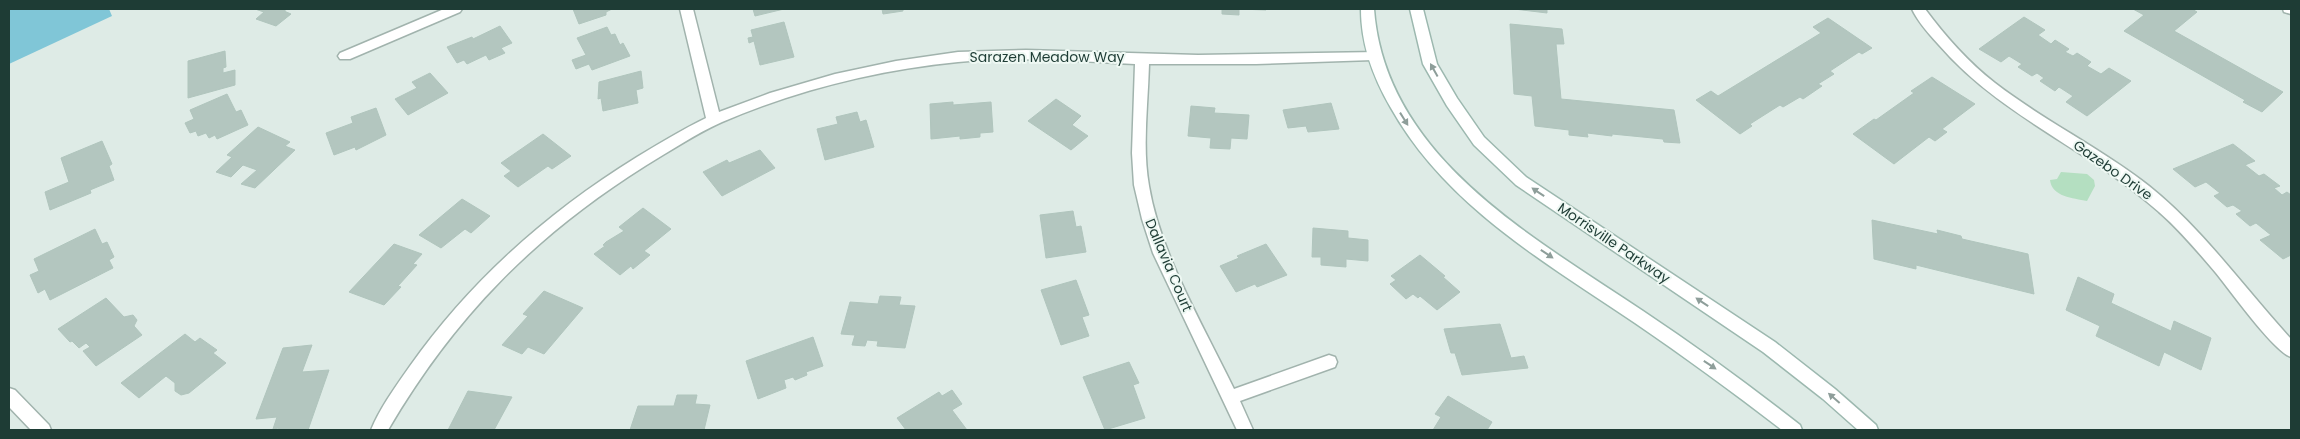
<svg xmlns="http://www.w3.org/2000/svg" width="2300" height="439" viewBox="0 0 2300 439" font-family="Poppins,sans-serif">
	<rect width="100%" height="100%" fill="#deebe6"/>
	<path fill="#b4dfc1" d="M2061 172 2087 174 2094 180 2095 186 2087 201C2073 198 2052 197 2050 180L2057 179Z"/>
	<path fill="#80c6d7" d="M9 9H109L112 16 9 64Z"/>
	<path fill="#b3c6bf" stroke="#b0c5bd" d="M255 9H287L284 11 291 14 276 26 256 19 264 12Z
		M573 9H612L606 12V15L579 24Z
		M753 9H784L755 16Z
		M882 9H903V11L883 14Z
		M1222 9H1266V10L1239 9V15L1222 14Z
		M1514 9H1547V13Z
		M2133 9H2192L2197 12 2174 31 2283 92 2262 112 2243 102 2245 100 2124 31 2144 15Z
		M2024 17 2045 30 2038 35 2051 44 2055 40 2069 49 2065 52 2073 56 2077 53 2091 62 2087 66 2101 74 2109 68 2131 81 2087 116 2066 102 2073 96 2059 87 2055 91 2040 81 2044 78 2037 73 2032 76 2018 67 2022 64 2009 56 2001 62 1979 49Z
		M1828 18 1872 48 1862 54 1859 52 1830 71 1834 74 1818 84 1822 86 1803 99 1800 97 1783 107 1780 105 1750 124 1752 126 1740 134 1696 100 1711 91 1718 96 1821 33 1813 27Z
		M784 22 794 57 760 65 754 41 749 43 748 38 753 37 751 30Z
		M1510 24 1562 29 1564 44H1556L1561 99 1674 110 1680 143 1664 142 1663 139 1612 134V136L1587 133 1588 137 1569 135V130L1535 126 1532 96 1514 94Z
		M500 26 512 43 501 48 505 53 489 60 486 55 467 64 464 60 457 63 447 47 472 37 473 39Z
		M607 27 611 35 615 34 620 45 623 43 630 56 592 70 589 64 576 69 572 60 586 55 577 38Z
		M225 51 226 67 223 68V73L235 70V85L188 98V61Z
		M641 71 643 88 636 90 638 103 603 111 601 98 598 99 599 82Z
		M430 73 448 93 408 115 395 99 417 88 412 82Z
		M1932 77 1975 104 1942 129 1947 132 1935 141 1929 137 1894 164 1853 134 1874 119 1876 120 1914 93 1911 91Z
		M227 94 236 112 241 110 248 125 217 139 215 135 209 138 206 133 198 136 196 131 190 133 185 123 194 119 190 110Z
		M1056 99 1081 116 1072 125 1088 136 1071 150 1028 121Z
		M953 102V105L991 102 993 132 980 133V137L960 139V136L931 139 930 104Z
		M1331 103 1339 129 1308 132 1306 126 1288 128 1283 110Z
		M1191 106 1215 108 1214 113 1249 115 1247 139 1231 138 1230 149 1210 148 1211 138 1188 136Z
		M376 108 386 135 356 150 355 147 334 155 326 133 353 123 351 117Z
		M857 112 860 122 866 120 874 147 825 160 817 129 838 124 836 117Z
		M258 127 290 142 285 146 295 150 255 188 241 184 257 170 243 165 231 177 216 172 232 157 227 155Z
		M543 134 571 156 552 169 548 166 518 187 504 176 511 171 501 163Z
		M102 141 112 164 109 166 114 180 90 190 91 193 50 210 45 192 69 182 61 158Z
		M2233 144 2255 161 2245 165 2259 176 2264 174 2280 186 2274 188 2282 195 2287 192 2291 195V255L2283 259 2260 240 2271 235 2256 223 2250 226 2236 214 2242 211 2233 205 2227 207 2214 196 2220 193 2206 182 2195 187 2173 169Z
		M760 150 775 168 722 196 703 172 727 160 729 163Z
		M462 199 490 216 471 233 465 229 441 248 419 235Z
		M643 208 671 229 644 251 650 255 633 269 631 266 620 275 594 254 605 246 603 245 606 242 624 231 619 227Z
		M1073 211 1076 227 1081 226 1086 252 1046 258 1040 215Z
		M1872 220 1938 234 1937 230 1961 236 1962 239 2028 254 2034 294 1916 265V269L1874 259Z
		M1313 228 1348 231V238L1368 240V261L1346 259V267L1321 265V257H1312Z
		M95 229 102 244 107 242 114 257 109 260 113 268 50 300 45 289 38 293 30 275 39 271 34 259Z
		M394 244 422 254 413 264 417 265 398 286 401 287 384 305 349 292Z
		M1266 244 1287 275 1257 287 1255 284 1236 292 1220 266 1239 258 1237 256Z
		M1420 255 1445 276 1443 277 1460 292 1437 310 1420 296 1418 298 1413 294 1406 299 1390 284 1396 280 1391 276Z
		M2078 277 2114 294 2111 303 2171 331 2174 321 2211 338 2201 370 2164 352 2159 366 2096 336 2100 326 2066 310Z
		M1076 280 1089 315 1082 317 1089 336 1061 345 1041 290Z
		M544 291 583 308 544 354 528 347 522 354 502 345 528 316 523 314Z
		M880 296 901 297 899 305 915 306 905 348 877 346 878 341 867 340 865 346 852 345 855 335 841 334 850 302 878 304Z
		M106 298 124 317 133 315 137 320 134 326 142 335 96 366 83 351 90 347 86 343 79 348 72 341 70 342 58 329Z
		M1500 324 1511 358 1524 356 1528 368 1462 375 1455 353H1451L1444 329Z
		M185 334 195 342 200 338 217 350 213 353 226 363 189 393 181 395 175 391V383L166 376 139 398 121 383Z
		M813 337 823 366 806 372 807 375 795 380 793 377 784 380 786 388 758 399 746 361Z
		M312 345 302 372 329 370 308 430H278L279 428 273 429 277 417 256 419 283 348Z
		M1129 362 1139 383 1133 385 1145 418 1105 430 1083 377Z
		M952 390 962 404 952 410 967 430H906L897 418 939 392 942 396Z
		M468 391 512 397 494 430H448Z
		M677 395H697L695 404 710 405 704 430H630L638 406H674Z
		M1448 396 1492 422 1487 430H1433L1441 417 1435 414Z"/>
	<g fill="none" stroke-linecap="round" stroke-linejoin="round">
		<defs>
			<path id="minor" d="M444 9H462L460 12 350 59H340L338 56 340 53Z
				M680 9H693L719 112 770 93 835 74 896 61 958 52 1026 50 1198 55 1378 52 1380 55 1378 58 1373 60 1256 64H1149C1148 104 1142 147 1149 186 1160 253 1204 327 1234 389L1329 355 1335 357 1337 362 1335 367 1240 401 1253 430H1237L1153 253 1142 219 1134 185 1132 153 1135 64C1076 61 1017 56 958 62 877 70 797 90 722 122 695 134 670 151 645 166 534 236 454 317 388 430H371C380 408 396 386 410 366 471 280 548 212 637 157 660 143 683 129 706 118Z
				M1912 9H1925C1945 36 1968 62 1995 83 2044 121 2101 148 2149 186 2204 230 2244 288 2291 339V357C2274 352 2230 290 2216 273 2198 252 2180 230 2159 212 2090 150 2000 116 1939 45 1929 34 1918 22 1912 9Z
				M2283 9H2291V14L2284 12Z
				M9 388 15 390 49 425 51 430H31L9 407Z"/>
			<path id="secondary" d="M1361 9H1374C1385 157 1533 237 1643 311 1697 347 1749 385 1800 425L1802 430H1782C1734 393 1685 357 1635 323 1545 262 1446 206 1391 108 1373 77 1361 45 1361 9Z
				M1410 9H1423L1437 64 1457 98 1484 137 1526 177 1775 342 1835 389 1876 425 1878 430H1858L1823 399 1763 352 1516 185 1474 145 1447 106 1423 64Z"/>
		</defs>
		<use href="#minor" stroke="#a1b3ad" stroke-width="3"/>
		<use href="#secondary" stroke="#9cb8af" stroke-width="3"/>
		<use href="#minor" fill="#fff" fill-rule="evenodd"/>
		<use href="#secondary" fill="#fff" fill-rule="evenodd"/>
	</g>
	<defs><path id="oneway-solid" d="M-6-.8H1V-3.2L6.5 0L1 3.2V.8H-6Z" transform="scale(1.25)"/></defs>
	<g fill="#8e9e9a">
		<use href="#oneway-solid" transform="translate(1434 70) rotate(-119)"/>
		<use href="#oneway-solid" transform="translate(1404 119) rotate(58)"/>
		<use href="#oneway-solid" transform="translate(1538 192) rotate(-146)"/>
		<use href="#oneway-solid" transform="translate(1547 254) rotate(34)"/>
		<use href="#oneway-solid" transform="translate(1702 302) rotate(-146)"/>
		<use href="#oneway-solid" transform="translate(1710 365) rotate(34)"/>
		<use href="#oneway-solid" transform="translate(1834 398) rotate(-139)"/>
	</g>
	<g text-anchor="middle" stroke-width="4" stroke-linejoin="round" paint-order="stroke">
		<g font-size="14" fill="#1e3c35" stroke="#eef8f3">
			<text x="1047" y="62">Sarazen Meadow Way</text>
			<text transform="translate(2113 170) rotate(35)" y="5">Gazebo Drive</text>
			<text transform="translate(1614 243) rotate(34)" y="5">Morrisville Parkway</text>
			<text transform="translate(1169 265) rotate(67)" y="5">Dallavia Court</text>
		</g>
	</g>
	<rect width="2300" height="439" fill="none" stroke="#1e3c35" stroke-width="20"/>
</svg>
